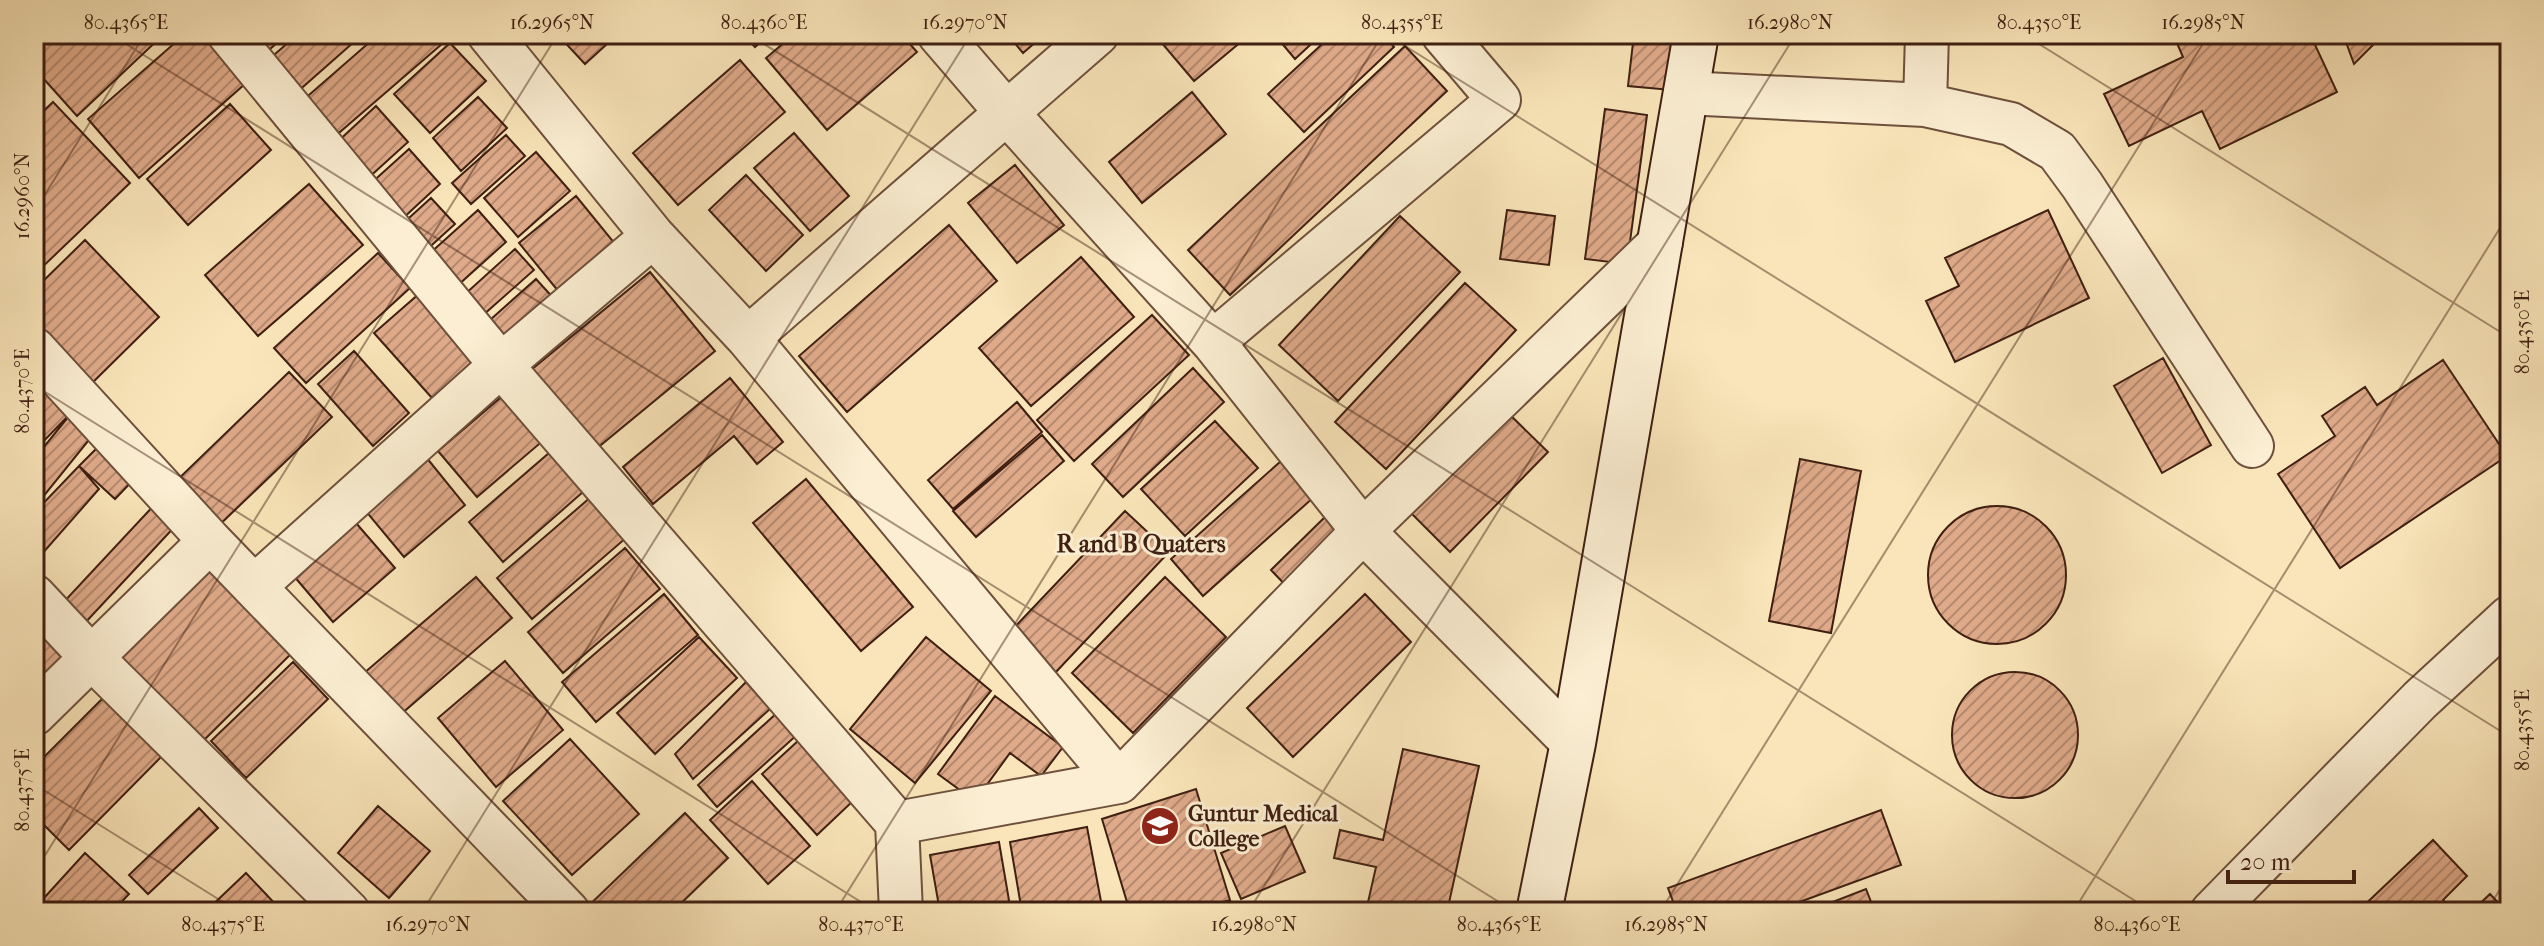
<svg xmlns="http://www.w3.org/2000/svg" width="2544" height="946" viewBox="0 0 2544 946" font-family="'IM FELL French Canon',serif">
	<defs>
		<pattern id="building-hatch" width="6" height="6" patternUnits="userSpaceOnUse" patternTransform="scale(2)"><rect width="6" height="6" fill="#dfaa89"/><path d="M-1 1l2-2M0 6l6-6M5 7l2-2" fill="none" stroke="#b68a6f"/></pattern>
	</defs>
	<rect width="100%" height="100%" fill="#f9e5b9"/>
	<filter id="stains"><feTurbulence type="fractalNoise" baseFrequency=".0025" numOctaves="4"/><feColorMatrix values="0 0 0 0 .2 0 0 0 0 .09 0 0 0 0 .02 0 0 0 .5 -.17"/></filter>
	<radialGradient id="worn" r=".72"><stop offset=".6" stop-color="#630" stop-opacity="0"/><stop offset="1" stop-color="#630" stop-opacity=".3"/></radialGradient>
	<path fill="url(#building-hatch)" stroke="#3f1f12" stroke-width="2" d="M34 34H164L77 116 34 68Z
		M185 34H219L255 75 139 178 88 119Z
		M241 34H287L261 57Z
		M298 34H363L296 93 267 61Z
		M379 34H433L442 44 333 138 302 101Z
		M557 34H618L585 64Z
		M743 34H770L755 47Z
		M794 34H901L917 52 827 130 766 58Z
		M1007 34H1045L1023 53Z
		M1247 34 1248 36 1194 81 1155 35Z
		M1274 34H1322L1295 59Z
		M1333 34H1383L1394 47 1304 132 1268 94Z
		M1634 34H1677L1671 90 1628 86Z
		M2173 34H2310L2337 92 2220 149 2202 111 2129 146 2104 94 2183 57Z
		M2343 34H2384L2354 64Z
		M450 43 486 81 430 133 394 94Z
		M1405 46 1447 91 1230 295 1188 250Z
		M740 60 785 112 678 205 633 153Z
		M1192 92 1226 134 1142 203 1109 162Z
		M478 97 507 128 461 171 433 138Z
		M53 102 130 183 34 275V120Z
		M230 104 271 150 188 225 147 179Z
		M376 106 408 142 366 180 334 145Z
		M1605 109 1647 115 1627 264 1585 259Z
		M794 133 849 196 810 231 754 168Z
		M506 135 525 156 471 204 452 183Z
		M409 149 440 184 401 220 369 185Z
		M536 152 570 191 518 237 484 198Z
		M1015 165 1064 225 1017 263 968 203Z
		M746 175 803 235 766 271 709 210Z
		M309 184 363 245 258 336 205 275Z
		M576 196 616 245 559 292 519 243Z
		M431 198 455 224 423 253 399 227Z
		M478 210 506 242 457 286 429 254Z
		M1507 210 1555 216 1549 265 1500 259Z
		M2048 210 2089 298 1955 362 1926 301 1959 286 1945 258Z
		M1400 216 1460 272 1338 401 1279 345Z
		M949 225 997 281 847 412 799 356Z
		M85 240 159 317 86 389 34 335V290Z
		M515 249 534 270 482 316 464 295Z
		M378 253 410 288 306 383 274 348Z
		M1081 257 1134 317 1031 406 979 348Z
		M650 272 715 351 596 449 531 370Z
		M536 279 556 301 501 350 481 328Z
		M1465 283 1516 330 1386 469 1335 422Z
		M420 293 478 358 432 398 374 333Z
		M1152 315 1189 355 1074 461 1037 420Z
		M354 351 409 413 373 446 318 384Z
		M2163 358 2211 445 2162 473 2114 386Z
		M2443 360 2507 456 2340 568 2278 474 2335 436 2322 416 2365 387 2377 405Z
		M1193 368 1224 402 1123 497 1092 464Z
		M289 372 332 417 212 532 170 487Z
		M730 378 783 442 757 464 734 436 653 504 623 467Z
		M44 382 73 411 34 451V392Z
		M506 393 545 439 477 497 438 451Z
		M1017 402 1042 432 953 509 928 480Z
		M1504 409 1548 452 1450 552 1407 509Z
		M73 411 97 430 34 508V459Z
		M1215 421 1258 468 1185 536 1141 489Z
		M1042 435 1064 461 976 537 953 511Z
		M103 442 138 475 115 499 79 466Z
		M549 453 583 492 503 562 469 522Z
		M426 457 465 505 404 557 364 509Z
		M1800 459 1861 471 1831 633 1769 621Z
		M1281 461 1314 497 1203 596 1171 559Z
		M79 466 99 489 41 555 34 549V513Z
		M806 479 913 607 861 651 753 523Z
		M599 490 634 531 532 619 497 578Z
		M157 502 179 522 83 625 61 605Z
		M1928 575a69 69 0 1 1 138 0a69 69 0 1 1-138 0Z
		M1125 511 1169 552 1055 673 1012 630Z
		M1326 516 1347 538 1292 592 1271 570Z
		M356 523 395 568 333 622 293 575Z
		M625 548 660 589 563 673 528 632Z
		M214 554 302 643 202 742 114 653Z
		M476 577 512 618 400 715 364 673Z
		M1165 577 1226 637 1133 733 1072 673Z
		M664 594 698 635 596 722 562 682Z
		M1365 594 1411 642 1293 757 1247 708Z
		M34 614 73 657 34 696Z
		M699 637 737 678 655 754 617 713Z
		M926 637 991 691 915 783 850 729Z
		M505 661 563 730 496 787 438 718Z
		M293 662 328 699 246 778 211 741Z
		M1952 735a63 63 0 1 1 126 0a63 63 0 1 1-126 0Z
		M746 682 770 709 693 779 675 754Z
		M105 696 163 755 69 850 34 815V767Z
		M995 696 1063 747 1041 776 1010 753 975 801 938 774Z
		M779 711 799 733 717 807 698 785Z
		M570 739 639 814 572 875 503 801Z
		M799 740 854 800 817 835 762 774Z
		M1403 749 1479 766 1447 912 1366 911 1376 867 1334 858 1340 830 1383 840Z
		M752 781 810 846 768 884 710 820Z
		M1196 789 1230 900 1191 912H1130L1102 819Z
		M378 806 430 851 389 898 338 853Z
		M199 808 218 828 148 894 129 875Z
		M1881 810 1901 865 1772 912H1677L1668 888Z
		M685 813 728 858 672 912H582Z
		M1285 826 1305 872 1241 899 1221 853Z
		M1087 827 1103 912H1022L1010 842Z
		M2433 840 2467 876 2443 900 2454 912H2357Z
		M999 842 1011 912H940L930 855Z
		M85 853 129 894 112 912H34V909Z
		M246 873 279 908 275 912H205Z
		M1866 889 1875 912H1807Z
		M2490 894 2507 912H2471Z"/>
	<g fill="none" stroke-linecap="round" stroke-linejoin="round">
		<defs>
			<path id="street" d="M229 34 501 365 897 823 1119 782 1363 531 1573 743
				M489 34 653 236 748 338 1119 782
				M939 34 1007 113 1213 342 1363 531 1661 242
				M1685 93 1925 105 2011 124 2057 151 2082 185 2252 446
				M1925 105 1927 34
				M748 338 1097 34
				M1213 342 1499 100 1443 34
				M34 349 210 541 568 912
				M255 586 501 365 653 236
				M34 596 91 657 348 912
				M34 714 210 541
				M897 823 901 912
				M2212 912 2420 700 2510 617"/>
			<path id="secondary" d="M1539 912 1573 743 1696 34"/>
		</defs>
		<use href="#street" stroke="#6e503c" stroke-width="46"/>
		<use href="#secondary" stroke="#3f1f12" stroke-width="48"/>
		<use href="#street" stroke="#fbeed2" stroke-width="42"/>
		<use href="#secondary" stroke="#fbeed2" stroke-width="44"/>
	</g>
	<path fill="none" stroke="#3f1f12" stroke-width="2" stroke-opacity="0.45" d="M110 34 1515 912M748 34 2153 912M1386 34 2510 737M2023 34 2510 338M34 212 145 34M34 385 877 912M34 784 239 912M34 873 558 34M422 912 971 34M835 912 1383 34M1248 912 1796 34M1660 912 2209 34M2073 912 2510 212M2486 912 2510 873"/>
	<defs>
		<symbol id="university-disc" viewBox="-11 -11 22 22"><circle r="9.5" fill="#8f2418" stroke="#fbeed2"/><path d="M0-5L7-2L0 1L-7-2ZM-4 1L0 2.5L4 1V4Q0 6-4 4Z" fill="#fff"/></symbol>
	</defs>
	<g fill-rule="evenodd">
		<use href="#university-disc" x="1138" y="804" width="44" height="44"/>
	</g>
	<g text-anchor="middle" stroke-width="6" stroke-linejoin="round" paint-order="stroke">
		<g font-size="22" font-weight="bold" fill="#3f1f12" stroke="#fbeed2" text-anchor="start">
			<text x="1188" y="821">Guntur Medical<tspan x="1188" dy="25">College</tspan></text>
		</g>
		<g font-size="24" font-weight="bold" fill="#3f1f12" stroke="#fbeed2">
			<text x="1141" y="552">R and B Quaters</text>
		</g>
	</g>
	<rect width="2544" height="946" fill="none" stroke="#f9e5b9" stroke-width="88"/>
	<path d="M2228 870v12h126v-12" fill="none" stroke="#3f1f12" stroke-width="4"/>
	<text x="2240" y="870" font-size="24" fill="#3f1f12" stroke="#fbeed2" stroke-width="6" paint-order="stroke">20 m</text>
	<rect x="44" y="44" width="2456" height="858" fill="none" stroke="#3f1f12" stroke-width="3"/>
	<g font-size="20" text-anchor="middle" fill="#3f1f12">
		<text x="126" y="29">80.4365°E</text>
		<text x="552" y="29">16.2965°N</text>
		<text x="764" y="29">80.4360°E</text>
		<text x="965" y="29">16.2970°N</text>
		<text x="1402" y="29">80.4355°E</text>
		<text x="1790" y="29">16.2980°N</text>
		<text x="2039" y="29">80.4350°E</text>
		<text x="2203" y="29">16.2985°N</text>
		<text transform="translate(22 196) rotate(-90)" y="7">16.2960°N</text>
		<text transform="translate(2522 332) rotate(-90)" y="7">80.4350°E</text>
		<text transform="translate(22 391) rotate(-90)" y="7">80.4370°E</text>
		<text transform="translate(2522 730) rotate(-90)" y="7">80.4355°E</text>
		<text transform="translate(22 790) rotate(-90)" y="7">80.4375°E</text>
		<text x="223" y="931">80.4375°E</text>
		<text x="428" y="931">16.2970°N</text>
		<text x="861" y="931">80.4370°E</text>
		<text x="1254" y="931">16.2980°N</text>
		<text x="1499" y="931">80.4365°E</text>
		<text x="1666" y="931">16.2985°N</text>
		<text x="2137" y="931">80.4360°E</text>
	</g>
	<rect width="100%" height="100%" filter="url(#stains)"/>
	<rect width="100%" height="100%" fill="url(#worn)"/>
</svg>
